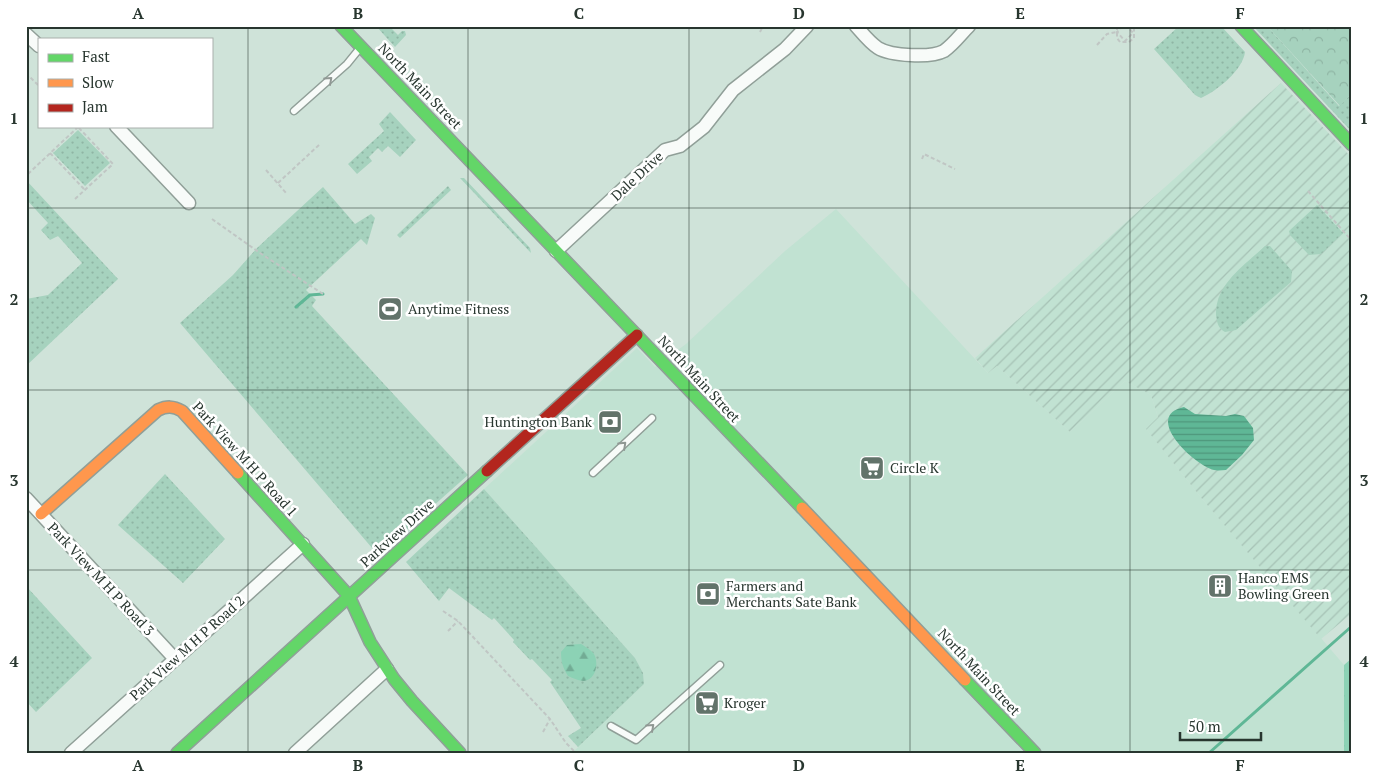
<svg xmlns="http://www.w3.org/2000/svg" width="1378" height="779" viewBox="0 0 1378 779" font-family="'PT Serif',serif">
	<defs>
		<pattern id="industrial-furrows" width="10" height="10" patternUnits="userSpaceOnUse" patternTransform="scale(1.25)"><rect width="10" height="10" fill="#c1e2d2"/><path d="M-1 1l2-2M0 10L10 0M9 11l2-2" fill="none" stroke="#a6c2b5"/></pattern>
		<pattern id="grass-dots" width="8" height="8" patternUnits="userSpaceOnUse" patternTransform="scale(1.25)"><rect width="8" height="8" fill="#a6d2be"/><path d="M2 2h.1M6 6h.1" fill="none" stroke="#8fb5a4" stroke-width="1.8" stroke-linecap="round"/></pattern>
		<pattern id="forest-firs" width="22" height="20" patternUnits="userSpaceOnUse" patternTransform="scale(1.25)"><rect width="22" height="20" fill="#8cd2b5"/><path d="M5 1l3.5 6h-7zM16 11l3.5 6h-7z" fill="#72ab94"/></pattern>
		<pattern id="park-crowns" width="20" height="18" patternUnits="userSpaceOnUse" patternTransform="scale(1.25)"><rect width="20" height="18" fill="#a6d2be"/><path d="M2 6a3 3 0 1 1 6 0M12 15a3 3 0 1 1 6 0" fill="none" stroke="#8fb5a4"/></pattern>
		<pattern id="water-rules" width="6" height="5" patternUnits="userSpaceOnUse" patternTransform="scale(1.25)"><rect width="6" height="5" fill="#5fb796"/><path d="M0 2.5h6" fill="none" stroke="#4e967b"/></pattern>
	</defs>
	<rect width="100%" height="100%" fill="#cfe3d9"/>
	<path fill="#c1e2d2" d="M836 209 988 373 997 366 1070 432 1125 381 1151 395 1158 417 1147 430 1203 500 1344 665V753H572L644 684 643 673 635 658 484 489 637 348 655 367 686 344 785 251Z"/>
	<path fill="url(#industrial-furrows)" d="M1281 83 1352 158V613L1321 639 1203 500 1146 429 1158 417 1151 395 1125 381 1070 432 997 366 988 373 975 358Z"/>
	<path fill="url(#grass-dots)" d="M376 26H389L398 35 402 31H405L406 35 395 47Z
		M1179 26H1221L1245 52C1243 70 1217 91 1201 98L1195 95 1154 49Z
		M1253 26H1267L1339 106 1352 93V132Z
		M390 112 416 140 400 157 388 146 382 152 378 148 369 157 372 161 357 174 348 164 384 131 379 124Z
		M78 130 110 163 85 186 53 153Z
		M460 178H464L530 248 531 253Z
		M26 180 118 279 26 366V299L48 295 82 263 58 236 50 240 41 230 48 223 26 199Z
		M448 186 451 190 400 238 397 235Z
		M323 187 355 224 371 214 375 218 367 245 361 239 306 290 316 300 312 306 468 475 378 555 180 323 233 275 257 248Z
		M1317 205 1343 233 1321 254 1309 255 1290 235 1289 231Z
		M1265 246H1270L1292 271 1291 282 1236 330 1225 332C1218 328 1217 323 1216 315 1215 284 1245 265 1265 246Z
		M165 474 225 539 183 583 118 525Z
		M484 489 635 658 643 673 644 684 578 747 568 736 581 728 550 682 552 680 532 659 530 660 513 642 514 640 494 618 492 620 449 588 439 601 406 562Z
		M26 586 92 658 36 712 26 701Z"/>
	<path fill="url(#forest-firs)" d="M581 644C584 646 591 650 594 654 599 663 596 680 584 681 579 681 573 678 568 676 563 668 561 662 561 652L567 645Z
		M1352 658V753H1344V665Z"/>
	<path fill="url(#park-crowns)" d="M1267 26H1352V93L1340 106Z"/>
	<path fill="url(#water-rules)" d="M1184 407 1195 414 1226 416 1235 414 1244 416 1253 428 1254 440 1242 455 1226 470C1222 470 1218 471 1214 470 1194 465 1142 416 1184 407Z"/>
	<g fill="none" stroke-linecap="round" stroke-linejoin="round">
		<path stroke="#5fb796" stroke-width="3" d="M296 307 310 295 323 294
			M1209 753 1352 626"/>
		<defs>
			<path id="lane" d="M294 111 347 64 360 48
				M593 473 652 418
				M611 726 636 740 720 665"/>
			<path id="street" d="M856 26C863 34 870 43 878 48 891 56 931 58 944 51 953 45 961 34 969 26
				M26 34 39 46
				M116 126 189 203
				M556 251 665 150 680 146 704 127 733 90 785 49 807 26
				M26 498 175 659
				M71 753 303 544
				M295 753 387 669"/>
			<path id="fast" d="M341 26 802 508
				M1241 26 1352 145
				M238 473 349 596 370 642 394 679 412 701 460 753
				M965 680 1035 753
				M177 753 487 471"/>
			<path id="slow" d="M802 508 965 680
				M41 514 158 410C167 406 173 406 182 411L238 473"/>
			<path id="jam" d="M487 471 637 335"/>
		</defs>
		<use href="#lane" stroke="#909f98" stroke-width="9"/>
		<use href="#street" stroke="#909f98" stroke-width="15"/>
		<use href="#fast" stroke="#909f98" stroke-width="14"/>
		<use href="#slow" stroke="#909f98" stroke-width="14"/>
		<use href="#jam" stroke="#909f98" stroke-width="14"/>
		<path stroke="#c0c6c4" stroke-width="2" stroke-dasharray="4 2.5" stroke-linecap="butt" d="M1117 26V38L1120 42H1129L1134 38V26
			M1123 26 1117 32 1125 41 1133 33 1127 26
			M760 32 763 26
			M1097 45 1107 34 1117 32
			M26 79 29 76 39 86
			M50 153 84 189
			M922 159 924 154 955 169
			M266 170 287 194
			M28 174 79 126
			M278 183 320 144
			M1308 191 1352 241
			M75 199 113 164 78 127
			M212 219 260 253 323 294
			M443 611 458 621 550 719 566 743 576 753
			M448 631 458 621
			M543 732 550 719"/>
		<use href="#lane" stroke="#f8fbf9" stroke-width="6"/>
		<use href="#street" stroke="#f8fbf9" stroke-width="12"/>
		<use href="#fast" stroke="#63d668" stroke-width="11"/>
		<use href="#slow" stroke="#ff974d" stroke-width="11"/>
		<use href="#jam" stroke="#b3261e" stroke-width="11"/>
	</g>
	<defs><path id="oneway-chevron" d="M-2-3.5L2.5 0L-2 3.5" fill="none" stroke-width="1.6" stroke-linecap="round" stroke-linejoin="round" transform="scale(1.25)"/></defs>
	<g stroke="#909894">
		<use href="#oneway-chevron" transform="translate(329 80) rotate(-42)"/>
		<use href="#oneway-chevron" transform="translate(623 445) rotate(-43)"/>
		<use href="#oneway-chevron" transform="translate(651 727) rotate(-42)"/>
	</g>
	<path fill="none" stroke="#28362f" stroke-width="1" stroke-opacity="0.55" d="M248 26V753M468 26V753M689 26V753M910 26V753M1130 26V753M26 208H1352M26 390H1352M26 570H1352"/>
	<defs>
		<symbol id="stadium-square" viewBox="-11 -11 22 22"><rect x="-9" y="-9" width="18" height="18" rx="4" fill="#62736a" stroke="#fff"/><path d="M0-5a6.5 5 0 1 0 0 10a6.5 5 0 1 0 0-10ZM-3.5-1.8h7v3.6h-7Z" fill="#fff"/></symbol>
		<symbol id="bank-square" viewBox="-11 -11 22 22"><rect x="-9" y="-9" width="18" height="18" rx="4" fill="#62736a" stroke="#fff"/><path d="M-6-4H6V4H-6ZM0-2.3a2.3 2.3 0 1 0 0 4.6a2.3 2.3 0 1 0 0-4.6Z" fill="#fff"/></symbol>
		<symbol id="supermarket-square" viewBox="-11 -11 22 22"><rect x="-9" y="-9" width="18" height="18" rx="4" fill="#62736a" stroke="#fff"/><path d="M-6-5.5h2.5l.6 2H6L4.5 2H-2.5L-4.4-4H-6ZM-1.5 3.2a1.3 1.3 0 1 0 .1 0ZM3 3.2a1.3 1.3 0 1 0 .1 0Z" fill="#fff"/></symbol>
		<symbol id="building-square" viewBox="-11 -11 22 22"><rect x="-9" y="-9" width="18" height="18" rx="4" fill="#62736a" stroke="#fff"/><path d="M-4-6H4V6H1V3H-1V6H-4ZM-2.5-4.3h1.7v1.8h-1.7ZM.8-4.3h1.7v1.8H.8ZM-2.5-1h1.7V.8h-1.7ZM.8-1h1.7V.8H.8Z" fill="#fff"/></symbol>
	</defs>
	<g fill-rule="evenodd">
		<use href="#stadium-square" x="376" y="295" width="28" height="28"/>
		<use href="#bank-square" x="596" y="408" width="28" height="28"/>
		<use href="#supermarket-square" x="858" y="454" width="28" height="28"/>
		<use href="#building-square" x="1206" y="572" width="28" height="28"/>
		<use href="#bank-square" x="694" y="580" width="28" height="28"/>
		<use href="#supermarket-square" x="693" y="689" width="28" height="28"/>
	</g>
	<g text-anchor="middle" stroke-width="5" stroke-linejoin="round" paint-order="stroke">
		<g font-size="14" fill="#28362f" stroke="#fff">
			<text transform="translate(420 86) rotate(46)" y="5">North Main Street</text>
			<text transform="translate(637 176) rotate(-43)" y="5">Dale Drive</text>
			<text transform="translate(699 379) rotate(47)" y="5">North Main Street</text>
			<text transform="translate(245 459) rotate(48)" y="5">Park View M H P Road 1</text>
			<text transform="translate(397 533) rotate(-42)" y="5">Parkview Drive</text>
			<text transform="translate(101 579) rotate(47)" y="5">Park View M H P Road 3</text>
			<text transform="translate(187 648) rotate(-42)" y="5">Park View M H P Road 2</text>
			<text transform="translate(979 672) rotate(47)" y="5">North Main Street</text>
		</g>
		<g font-size="14" fill="#28362f" stroke="#fff" text-anchor="start">
			<text x="408" y="314">Anytime Fitness</text>
			<text x="592" y="427" text-anchor="end">Huntington Bank</text>
			<text x="890" y="473">Circle K</text>
			<text x="1238" y="583">Hanco EMS<tspan x="1238" dy="16">Bowling Green</tspan></text>
			<text x="726" y="591">Farmers and<tspan x="726" dy="16">Merchants Sate Bank</tspan></text>
			<text x="724" y="708">Kroger</text>
		</g>
	</g>
	<rect width="1378" height="779" fill="none" stroke="#ffffff" stroke-width="55"/>
	<rect x="38" y="38" width="175" height="90" fill="#ffffff" stroke="#a9afac"/>
	<rect x="48" y="54" width="25" height="8" fill="#63d668" stroke="#a9afac"/>
	<text x="82" y="62" font-size="15" fill="#28362f">Fast</text>
	<rect x="48" y="79" width="25" height="8" fill="#ff974d" stroke="#a9afac"/>
	<text x="82" y="88" font-size="15" fill="#28362f">Slow</text>
	<rect x="48" y="104" width="25" height="8" fill="#b3261e" stroke="#a9afac"/>
	<text x="82" y="112" font-size="15" fill="#28362f">Jam</text>
	<path d="M1180 732v8h81v-8" fill="none" stroke="#28362f" stroke-width="2.5"/>
	<text x="1188" y="732" font-size="15" fill="#28362f" stroke="#ffffff" stroke-width="4" paint-order="stroke">50 m</text>
	<rect x="28" y="28" width="1322" height="724" fill="none" stroke="#28362f" stroke-width="2"/>
	<g font-size="16" text-anchor="middle" font-weight="bold" fill="#28362f">
		<text x="138" y="19">A</text>
		<text x="358" y="19">B</text>
		<text x="579" y="19">C</text>
		<text x="799" y="19">D</text>
		<text x="1020" y="19">E</text>
		<text x="1240" y="19">F</text>
		<text x="14" y="124">1</text>
		<text x="1364" y="124">1</text>
		<text x="14" y="305">2</text>
		<text x="1364" y="305">2</text>
		<text x="14" y="486">3</text>
		<text x="1364" y="486">3</text>
		<text x="14" y="667">4</text>
		<text x="1364" y="667">4</text>
		<text x="138" y="771">A</text>
		<text x="358" y="771">B</text>
		<text x="579" y="771">C</text>
		<text x="799" y="771">D</text>
		<text x="1020" y="771">E</text>
		<text x="1240" y="771">F</text>
	</g>
</svg>
